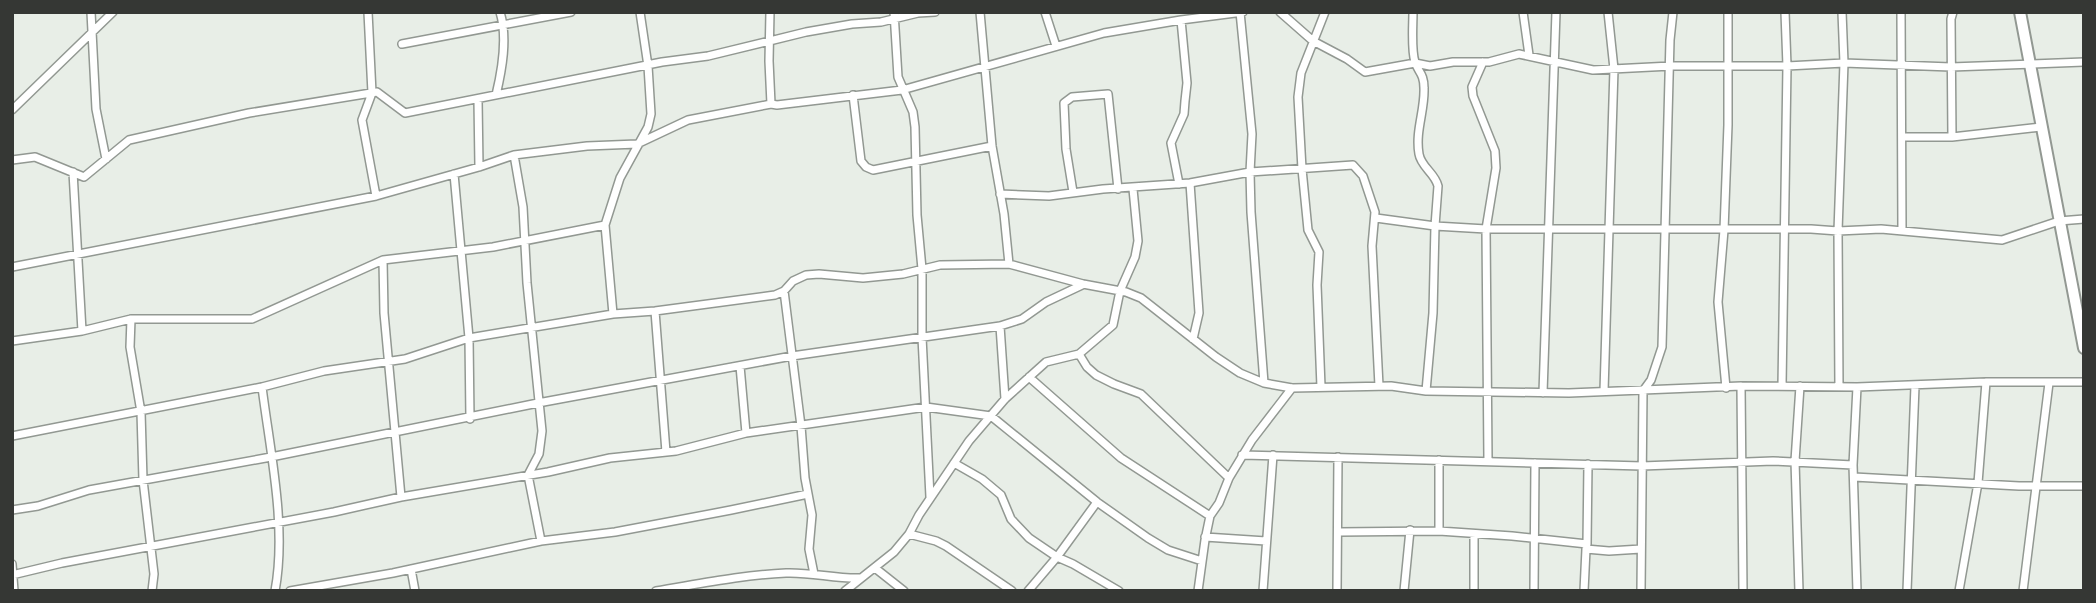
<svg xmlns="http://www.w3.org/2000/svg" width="2096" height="603" viewBox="0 0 2096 603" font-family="'PT Sans',sans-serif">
	<rect width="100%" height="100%" fill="#e8eee7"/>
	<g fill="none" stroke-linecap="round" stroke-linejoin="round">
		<defs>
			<path id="street" d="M91 12 96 109 106 159
				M368 12 372 93 362 120 376 196
				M770 12 769 61 771 104 777 105 902 90 1104 33 1181 20 1243 12
				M894 12 898 77 913 112 915 127 917 215 922 269V337L930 497
				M980 12 992 146 1004 214 1009 264
				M1045 12 1056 46
				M1240 12 1252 134 1250 172 1251 212 1264 383
				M1280 12 1313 41 1347 59 1365 72 1415 63 1430 66 1453 62H1489L1519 54 1593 70 1671 66H1787L1844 63 1951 67 2084 62
				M1413 12C1413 25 1411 50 1415 62 1418 72 1424 73 1424 88 1425 110 1415 131 1419 154 1421 167 1435 173 1438 186L1435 226 1433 313 1426 391
				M1523 12 1529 55
				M1901 12 1902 231
				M402 44 571 12
				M1483 62 1472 87 1473 96 1495 151 1496 168 1486 229 1488 460
				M496 95C502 70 508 38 500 12
				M853 95 861 161 866 167 873 170 992 146
				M478 100 479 167
				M12 110 113 12
				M1903 137H1952L2041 127
				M1952 137 1951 19 1953 12
				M514 155 523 207 527 283 542 431 539 454 528 475 541 541
				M12 160 35 157 84 177 129 140 249 113 377 92 405 113 662 62 708 56 806 32 852 24 881 22 918 13 935 12
				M73 172 82 331 131 319 130 347 141 412 143 480 154 574 152 591
				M454 174 469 338 470 419
				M1190 183 1199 313 1193 339
				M1179 184 1171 143 1184 114 1185 101 1187 83 1181 20
				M1073 192 1066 149 1064 103 1072 97 1108 94 1118 189
				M1000 194 1049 196 1103 189 1190 183 1250 172 1353 165 1363 176 1375 212 1372 246 1379 386
				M1376 218 1435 226 1486 229H1811L1838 231 1881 229 2002 240 2059 221 2084 219
				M383 260 384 313 401 497
				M12 267 376 196 479 167 514 155 587 146 637 144 688 120 771 104
				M784 291 801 426 805 478 812 515 809 549 814 574
				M655 311 666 452
				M613 314 605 225 620 178 648 127 651 114 648 66 640 12
				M131 319H252L383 260 493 247 605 225
				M1000 326 1005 399
				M12 341 82 331
				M1079 354 1087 367 1096 375 1114 384 1141 394 1229 478
				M740 366 746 433
				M1029 377 1121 458 1210 516
				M1741 386 1743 591
				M1782 386 1787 66 1785 12
				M262 387C270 451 287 527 275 591
				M1321 387 1317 285 1319 252 1308 230 1302 169 1298 97 1301 73 1325 12
				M1839 387 1838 231 1844 63 1842 12
				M1857 387 1853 465 1857 591
				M1726 388 1718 302 1724 230 1728 125V12
				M1604 391 1614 69 1608 12
				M1543 393 1556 12
				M12 436 262 387 324 371 405 359 469 338 613 314 655 311 775 295 784 291 793 281 806 275 819 274 863 278 903 274 940 265 1009 264 1083 284 1126 292 1141 298 1216 357 1240 373 1264 383 1292 388 1391 386 1426 391 1569 393 1741 386 1857 387 1986 382H2084
				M1242 455 1642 466 1773 461 1853 465
				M954 463 982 479 1001 495 1011 519 1029 538 1057 557 1073 564 1119 591
				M1854 477 2019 486H2084
				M12 510 38 506 89 490 271 457 538 403 792 356 1000 326 1022 319 1046 302 1082 285
				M1439 531V460
				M1339 532 1439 531 1512 536 1587 544 1586 549 1609 551 1641 549
				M909 534 936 541 946 546 1012 591
				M1205 537 1266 541
				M1587 544 1588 464
				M12 564 14 591
				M875 568 904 591
				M411 569 415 591
				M12 575 62 563 334 512 401 497 548 472 610 458 676 451 746 433 926 407 991 416 1097 502 1148 538 1168 550 1202 561
				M290 591 393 573 541 541 615 532 731 510 808 494
				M656 591C699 584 742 575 786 573 812 572 835 579 861 578
				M845 591 894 552 909 534 919 515 969 441 1005 399 1046 362 1079 354 1113 325 1120 291 1135 257 1138 241 1133 189
				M1028 591 1057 557 1097 502
				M1198 591 1205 540 1210 516 1219 503 1229 478 1252 440 1292 388
				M1263 591 1273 455
				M1337 591 1338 457
				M1404 591 1410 530
				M1474 591V535
				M1534 591 1535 463
				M1584 591 1586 549
				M1641 591 1643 391 1651 380 1662 347 1670 40 1673 12
				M1799 591 1795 461 1800 386
				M1907 591 1915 386
				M1959 591 1978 483 1986 382
				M2023 591 2049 383"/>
			<path id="secondary" d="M2020 12 2084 348"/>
		</defs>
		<use href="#street" stroke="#929892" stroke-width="10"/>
		<use href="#secondary" stroke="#929892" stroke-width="14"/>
		<use href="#street" stroke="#fff" stroke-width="7"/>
		<use href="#secondary" stroke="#fff" stroke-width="10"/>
	</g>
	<rect width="2096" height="603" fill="none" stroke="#353734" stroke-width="28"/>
</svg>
